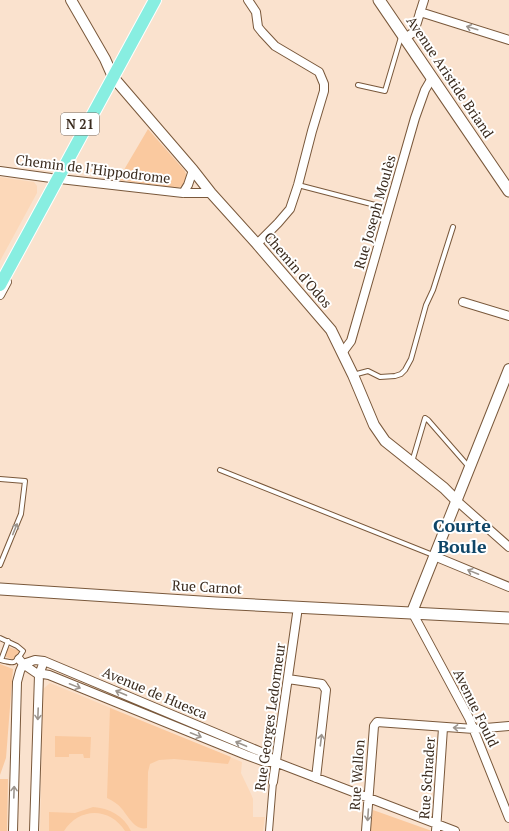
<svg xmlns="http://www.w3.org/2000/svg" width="509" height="831" viewBox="0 0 509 831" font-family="'PT Serif',serif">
	<rect width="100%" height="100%" fill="#fae2ce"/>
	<path fill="#fcd8b9" d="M0 177 34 182 37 186V193L0 261Z
		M50 683 242 762 241 773 251 794 253 799V817H265L263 831H40L43 689Z"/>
	<path fill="#fac99f" d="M148 129 185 171C187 176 187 181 183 186L177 188 118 180Z
		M9 647 20 651 19 654 14 660 6 657 7 648Z
		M0 664 13 669 6 758 0 775Z
		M110 708 231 757 228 764 174 759 159 760 150 764 148 772 147 828C135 831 128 816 122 809 118 804 113 801 107 798Z
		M55 736 91 737 90 758H84L83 754H69V757H55Z
		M0 779H8L7 831H0Z
		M93 807C109 808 124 816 131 831H125C110 807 79 807 64 831H49V812L75 813Z
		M373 810 432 831H370Z"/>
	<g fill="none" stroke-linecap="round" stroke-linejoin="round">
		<defs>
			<path id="service" d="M358 85 385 91 401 37
				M298 185 379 206
				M353 375 368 371 380 377 395 376 401 374 405 370 411 359 426 305 433 290 453 227
				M412 462 425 418 428 420 469 467
				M220 470 433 555
				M0 479 25 481 21 514 0 565
				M0 638 17 646 23 651C15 664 15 664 0 660
				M1 660 8 641"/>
			<path id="pedestrian" d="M269 831 273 782"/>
			<path id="minor" d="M248 0 256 12 258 27 262 32 275 46 319 72 324 84V91L312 131 298 185 290 209 278 223 257 244
				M420 12 509 40
				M405 38 414 32 424 0
				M0 171 51 178 183 193H211
				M183 193 188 185 193 170
				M0 295 7 282
				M463 302 509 316
				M342 353 351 341 415 118 425 90 432 78
				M457 501 509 547
				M434 556 509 587
				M412 612 469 718 509 818
				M19 659 23 664 39 675 43 674 49 675 246 755 265 762H275
				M23 664 35 660 44 661 266 754 275 762 455 831
				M288 679 322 684 326 690 316 778
				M273 782 298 607
				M13 831 17 682 20 671 23 664
				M34 831 39 675 44 661
				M366 831 374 726 377 722 474 729 509 726
				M436 831 443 728"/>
			<path id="tertiary" d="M71 0 105 59 113 77 193 170 211 193 257 244 331 330 353 375 374 425 385 441 444 488 457 501
				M412 612C444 531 477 450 509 369"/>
			<path id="secondary" d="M379 0 509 191
				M0 589 216 603 509 618"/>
			<path id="primary" d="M0 285 155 0"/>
		</defs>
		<use href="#service" stroke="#79583b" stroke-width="6"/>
		<use href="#pedestrian" stroke="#79583b" stroke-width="8"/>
		<use href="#minor" stroke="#79583b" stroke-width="10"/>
		<use href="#tertiary" stroke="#79583b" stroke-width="12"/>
		<use href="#secondary" stroke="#79583b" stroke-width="13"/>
		<use href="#primary" stroke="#fff" stroke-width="14"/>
		<use href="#service" stroke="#fff" stroke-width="4"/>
		<use href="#pedestrian" stroke="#fff" stroke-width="6"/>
		<use href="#minor" stroke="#fff" stroke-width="8"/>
		<use href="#tertiary" stroke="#fff" stroke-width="10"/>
		<use href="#secondary" stroke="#fff" stroke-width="11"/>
		<use href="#primary" stroke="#88eee1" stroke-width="12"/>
	</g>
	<defs><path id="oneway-shaft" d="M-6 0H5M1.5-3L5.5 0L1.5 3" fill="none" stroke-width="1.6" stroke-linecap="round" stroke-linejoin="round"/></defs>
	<g stroke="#9c958e">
		<use href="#oneway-shaft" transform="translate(472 28) rotate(-163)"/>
		<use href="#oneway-shaft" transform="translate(15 529) rotate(-68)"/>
		<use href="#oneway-shaft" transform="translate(473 572) rotate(-158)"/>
		<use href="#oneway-shaft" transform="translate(75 686) rotate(22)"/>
		<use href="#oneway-shaft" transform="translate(121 693) rotate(-157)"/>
		<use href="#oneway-shaft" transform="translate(38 714) rotate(92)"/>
		<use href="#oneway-shaft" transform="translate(459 728) rotate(-177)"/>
		<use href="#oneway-shaft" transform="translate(196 735) rotate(22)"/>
		<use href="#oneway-shaft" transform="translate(321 740) rotate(-83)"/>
		<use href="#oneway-shaft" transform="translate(241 744) rotate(-157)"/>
		<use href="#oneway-shaft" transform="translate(14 792) rotate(-88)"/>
		<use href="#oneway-shaft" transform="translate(368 815) rotate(94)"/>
	</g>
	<g text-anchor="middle" stroke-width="4" stroke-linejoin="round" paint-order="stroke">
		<rect fill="#fff" stroke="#756b62" stroke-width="1" x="61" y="113" width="38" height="22" rx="3"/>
		<g font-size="13" font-weight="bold" fill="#3a2b1e">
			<text x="80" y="129">N 21</text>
		</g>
		<g font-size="14" fill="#3a2b1e" stroke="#fff">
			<text transform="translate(450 77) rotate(56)" y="5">Avenue Aristide Briand</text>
			<text transform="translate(93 169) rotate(7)" y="5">Chemin de l'Hippodrome</text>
			<text transform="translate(375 212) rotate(-74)" y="5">Rue Joseph Moulès</text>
			<text transform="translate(298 270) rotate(49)" y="5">Chemin d'Odos</text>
			<text transform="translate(207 587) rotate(3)" y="5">Rue Carnot</text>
			<text transform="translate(155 693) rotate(23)" y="5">Avenue de Huesca</text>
			<text transform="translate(476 708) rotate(64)" y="5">Avenue Fould</text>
			<text transform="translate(270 717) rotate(-82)" y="5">Rue Georges Ledormeur</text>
			<text transform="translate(357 775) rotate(-86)" y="5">Rue Wallon</text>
			<text transform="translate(427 778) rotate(-86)" y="5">Rue Schrader</text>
		</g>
		<g font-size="18" font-weight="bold" fill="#0e4567" stroke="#fff">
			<text x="462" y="532">Courte<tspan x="462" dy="21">Boule</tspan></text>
		</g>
	</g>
</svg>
